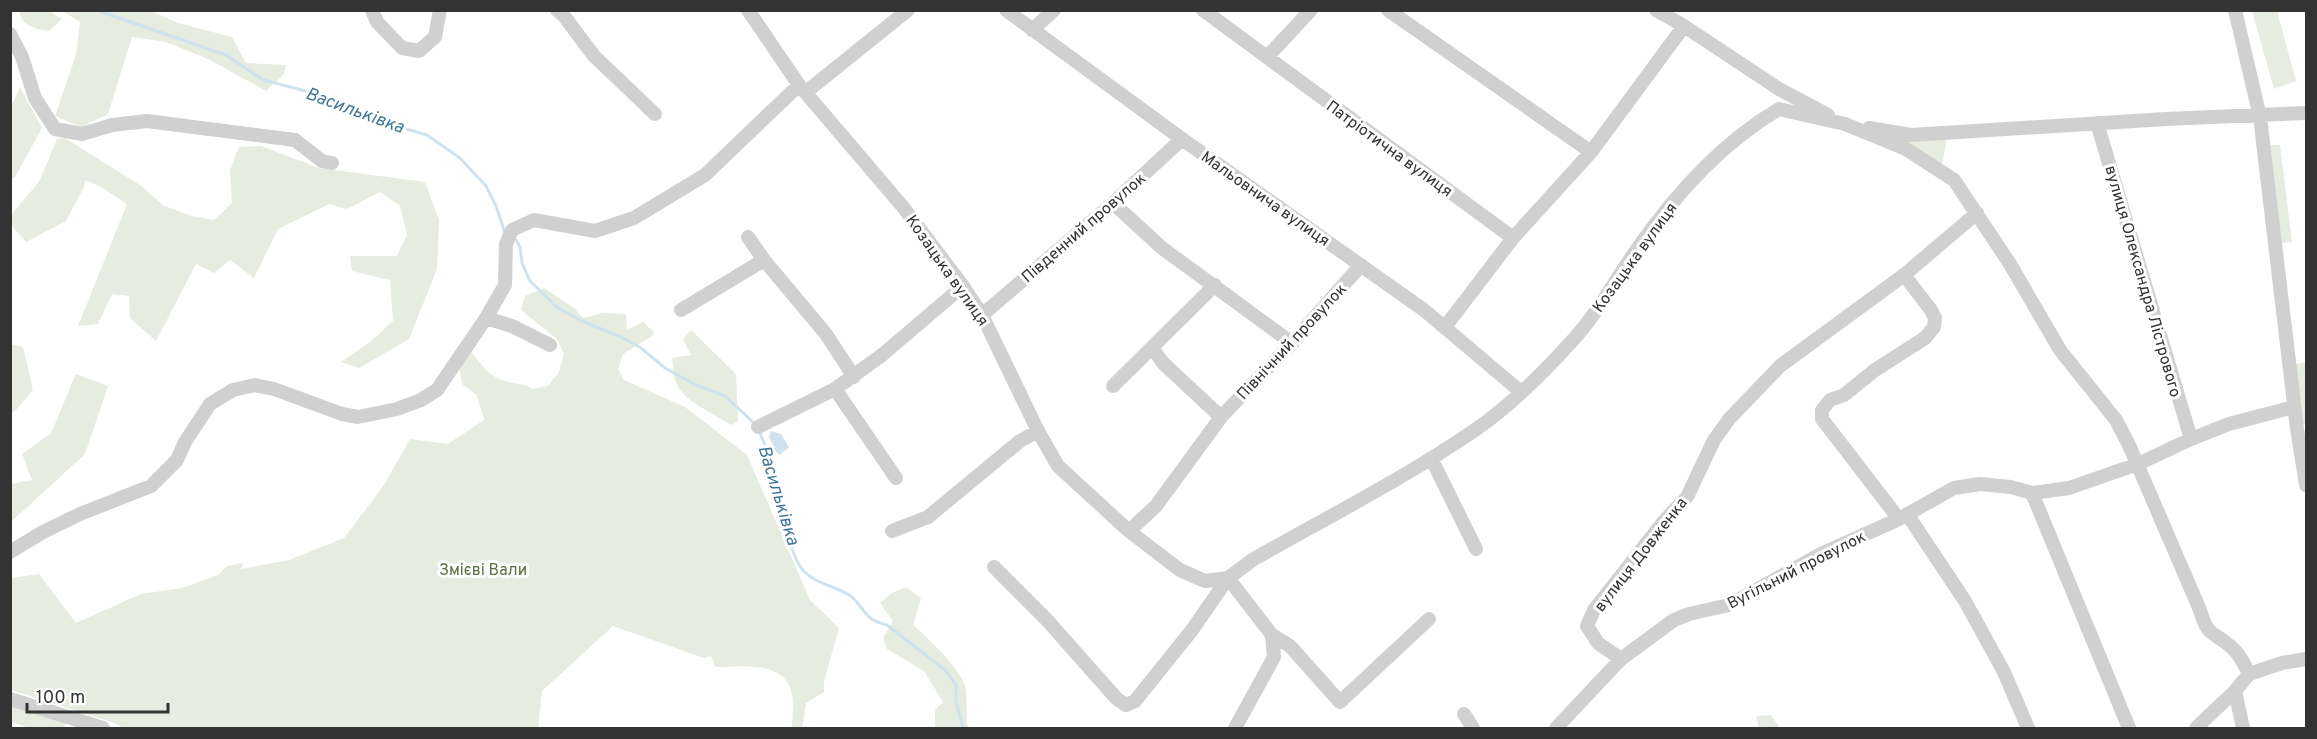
<svg xmlns="http://www.w3.org/2000/svg" width="2317" height="739" viewBox="0 0 2317 739" font-family="Overpass,sans-serif">
	<rect width="100%" height="100%" fill="#fff"/>
	<path fill="#e6ecdf" d="M19 11H49L62 19 49 31C35 29 22 26 19 11Z
		M62 11H151L178 23 232 37 246 63 286 65 284 74 266 91 210 60 166 42 132 37 108 114 81 127 55 116 76 55 80 22Z
		M2252 11H2277L2296 81 2274 89Z
		M20 87 42 128 15 177 11 178V107Z
		M1948 132 1941 171 1902 144 1904 137Z
		M65 138 140 185 164 206 192 216 214 220 232 203 230 170 239 147 261 146 319 168 425 182 439 220 437 269 409 339 359 368 341 362 370 342 393 321 390 280 352 271 350 256H397L407 235 400 206 380 192 347 209 329 204 278 229 254 278 230 260 214 273 196 264 156 341 130 318 129 296 112 294 98 324 78 326 127 204 101 187 85 180 84 187 66 221 26 242 11 225V215L39 182 57 139Z
		M2270 145H2280L2292 242 2282 243Z
		M544 288 574 308 583 318 602 313 626 314 627 330 643 322 654 332 652 336 623 354 618 369 624 380 685 407 747 455 810 600 839 628 824 681V692L806 703 802 728H792C792 718 794 705 792 695 787 659 740 667 715 667L711 656 704 658 613 626 542 691 538 728H124L114 723 11 690 10 578 39 574 76 623 141 594 182 588 218 575 227 566 243 563 241 569 289 560 344 538 384 485 410 439 448 444 484 420 477 395 462 384 458 358 470 350C484 368 490 379 514 383 521 385 526 384 532 389L548 386 559 372 564 354 557 339 521 310 525 296Z
		M691 330 736 374 738 421 731 425C715 414 682 401 676 382 673 375 673 366 672 358L691 355 683 339Z
		M10 344 23 347 33 390 16 410 11 413Z
		M2306 362V424L2302 425 2294 364Z
		M76 374 108 386 85 454 11 522V484L32 480 22 454 51 433Z
		M906 587 921 598 913 625C926 636 962 671 965 686 968 701 965 714 968 728H935V710L943 702 924 671 887 649 883 638 893 621 880 603 892 593Z
		M11 705 67 723 63 728H30L11 722Z
		M1771 715 1780 728H1759L1756 716Z"/>
	<path fill="#cfe2ee" d="M771 431 781 434 789 447 780 455 776 452 769 437Z"/>
	<g fill="none" stroke-linecap="round" stroke-linejoin="round">
		<path stroke="#cfe2ee" stroke-width="3" d="M96 10 226 55 263 80 341 100 376 120 427 135 460 158 486 186 496 206 505 233
			M516 240 520 247 522 263 530 281 558 308 582 321 621 337 641 348 665 368 694 384 725 396 755 424
			M759 430C763 445 773 456 776 472 781 496 787 552 803 570 816 585 840 587 852 597 867 611 863 619 887 625L945 670 956 685V701L963 728"/>
		<path stroke="#d0d0d0" stroke-width="14" d="M372 10 377 22 402 48 419 51 435 37 440 10
			M557 10 564 16 594 56 655 114
			M748 10 799 85 903 207 963 286 982 315 1038 431 1058 466 1129 531 1180 570 1205 581 1228 578 1254 559C1328 517 1405 478 1475 430 1510 406 1543 373 1572 341 1597 314 1614 282 1635 252 1673 197 1721 143 1779 109L1845 124 1906 149 1954 180 2010 264 2060 350 2116 420 2129 445 2200 610C2208 638 2212 630 2230 646 2239 653 2244 663 2249 674
			M1006 10 1182 139 1424 310 1521 392
			M1203 10 1513 238
			M1388 10 1591 152
			M1656 10 1684 26 1779 89 1828 115
			M2235 10 2260 117 2297 429 2306 485
			M1032 30 1054 10
			M10 34 22 57 35 98 55 129 82 134 112 125 147 121 295 140 322 161 332 163
			M1268 56 1311 10
			M806 92 908 10
			M2097 123 2191 439
			M1869 128 1911 135 2166 119 2306 113
			M1113 203 1162 248 1292 343
			M748 237 764 260 826 334 854 377
			M1904 275 1977 213
			M681 310 764 260
			M982 315 1113 203 1182 139
			M486 318 512 326 550 345
			M1445 327 1513 238 1591 152 1684 26
			M1152 348 1164 364 1221 417
			M1113 386 1215 285
			M758 427 835 389
			M1431 458 1476 549
			M896 478 835 389 882 355 963 286
			M2032 493 2129 728
			M1907 514 1965 601 2004 672 2028 728
			M892 531 928 517 1020 441 1038 431
			M1129 531 1156 506 1221 417 1292 343 1361 265
			M10 552 43 532 80 514 151 486 177 460 185 442 210 404 233 390 255 385 274 389 342 414 358 417 397 409 421 400 437 390 486 318 505 285 506 244 512 230 534 220 595 231 634 218 705 175 799 85
			M994 567 1047 620 1116 698 1126 705 1135 701 1192 630 1228 578 1272 635 1290 646 1340 702 1429 619
			M1621 659 1598 643 1587 626 1594 610 1664 521 1687 497 1714 440 1730 418 1780 366 1904 275 1931 310 1935 318 1934 327 1925 338 1875 370 1844 395 1830 400 1822 410V419L1899 519
			M10 699 103 728
			M1464 714 1473 728
			M1235 728 1274 657 1272 635
			M1556 728 1621 659 1674 620 1689 614 1729 605 1819 555 1899 519 1954 488 1980 484 2011 487 2032 493 2069 488 2138 464 2191 439 2229 424 2294 407
			M2196 728 2235 691
			M2243 728 2235 691 2249 674 2282 663 2306 659"/>
	</g>
	<g text-anchor="middle" stroke-width="6" stroke-linejoin="round" paint-order="stroke">
		<g font-size="16" fill="#333" stroke="#fff">
			<text transform="translate(1390 148) rotate(36)" y="6">Патріотична вулиця</text>
			<text transform="translate(1266 198) rotate(35)" y="6">Мальовнича вулиця</text>
			<text transform="translate(1083 227) rotate(-41)" y="6">Південний провулок</text>
			<text transform="translate(1634 257) rotate(-54)" y="6">Козацька вулиця</text>
			<text transform="translate(948 270) rotate(55)" y="6">Козацька вулиця</text>
			<text transform="translate(2144 281) rotate(74)" y="6">вулиця Олександра Лістрового</text>
			<text transform="translate(1291 341) rotate(-47)" y="6">Північний провулок</text>
			<text transform="translate(1640 554) rotate(-52)" y="6">вулиця Довженка</text>
			<text transform="translate(1796 569) rotate(-27)" y="6">Вугільний провулок</text>
		</g>
		<g font-size="16" fill="#56703f" stroke="#fff">
			<text x="483" y="575">Змієві Вали</text>
		</g>
		<g font-size="18" font-style="italic" fill="#3f7597" stroke="#fff">
			<text transform="translate(355 110) rotate(20)" y="6">Васильківка</text>
			<text transform="translate(779 495) rotate(73)" y="6">Васильківка</text>
		</g>
	</g>
	<rect width="2317" height="739" fill="none" stroke="#333333" stroke-width="24"/>
	<path d="M27 703v9h141v-9" fill="none" stroke="#333333" stroke-width="3"/>
	<text x="36" y="703" font-size="18" fill="#333333" stroke="#ffffff" stroke-width="4.5" paint-order="stroke">100 m</text>
</svg>
